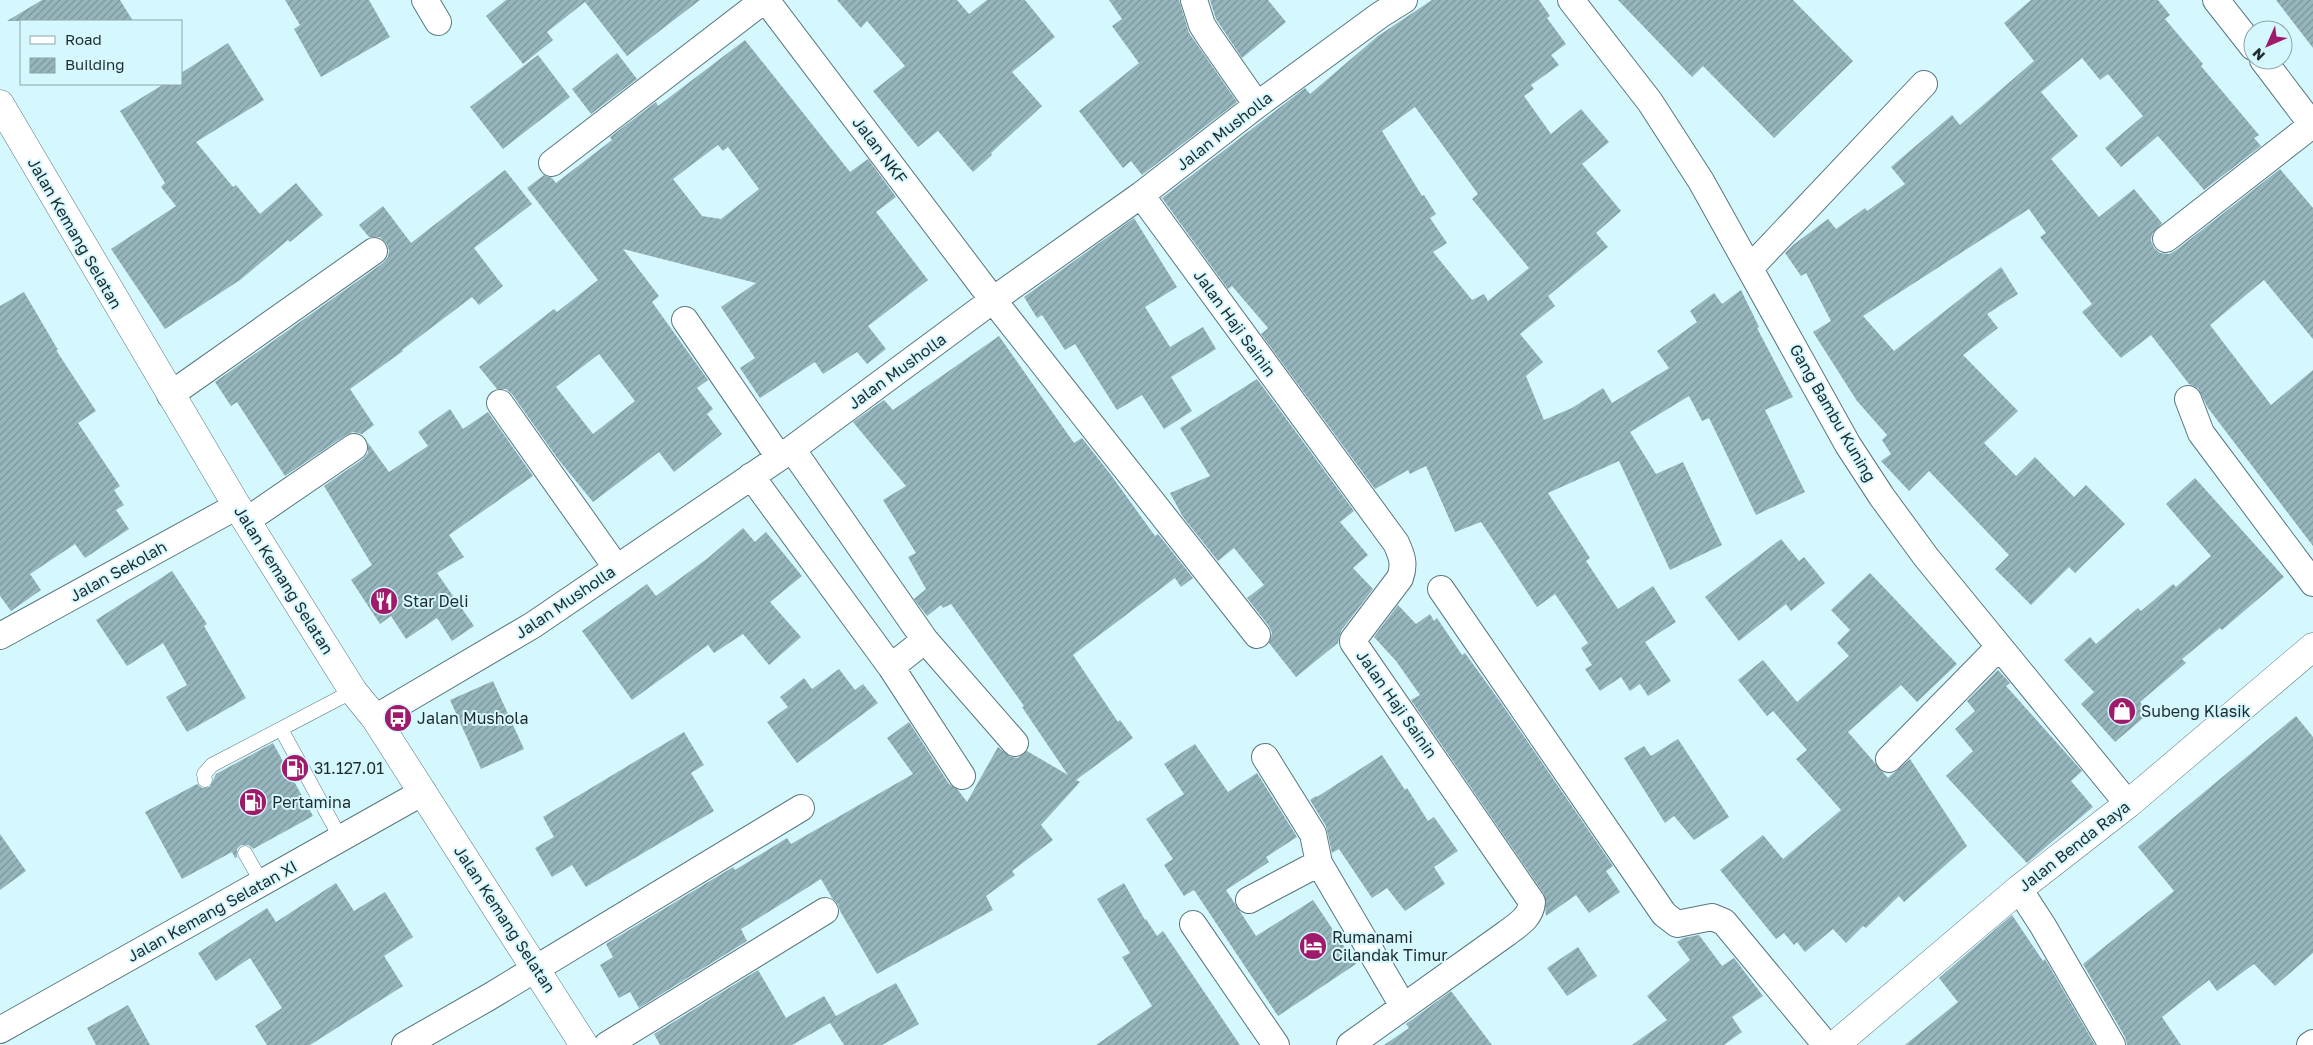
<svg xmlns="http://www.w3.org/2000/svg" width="2313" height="1045" viewBox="0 0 2313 1045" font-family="'Golos Text',sans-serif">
	<defs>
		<pattern id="building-hatch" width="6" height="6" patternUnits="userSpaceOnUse" patternTransform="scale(1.25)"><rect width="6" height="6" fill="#96b6bd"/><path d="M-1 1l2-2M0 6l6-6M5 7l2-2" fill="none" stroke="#7a949a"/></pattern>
	</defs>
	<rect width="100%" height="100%" fill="#d5f7fe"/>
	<path fill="url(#building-hatch)" fill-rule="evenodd" d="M42 0H120L133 21H7Z
		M285 0H369L390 37 321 77 294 29 300 25Z
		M506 0H700L627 56 585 2 547 32 553 40 523 64 486 16Z
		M837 0H957L969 14 987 0H1025L1055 37 1012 72 1042 106 991 153 992 155 973 172 938 131 918 147 873 91 905 66 867 21 861 28Z
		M1109 0H1179L1189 33 1237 102 1142 175 1131 161 1123 168 1079 111 1139 63 1112 26 1122 19Z
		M1210 0H1268L1286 22 1242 58 1216 19Z
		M1432 0H1539L1550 16 1547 18 1566 44 1551 55 1559 65 1531 85 1534 89 1524 96 1551 134 1581 109 1609 142 1582 164 1621 211 1596 233 1608 247 1548 296 1555 306 1520 334 1543 362 1526 376 1544 420 1572 408 1603 388 1612 403 1669 368 1657 351 1697 322 1690 311 1714 293 1722 304 1741 290 1759 327 1757 328 1793 397 1765 410 1805 492 1756 515 1709 418 1702 421 1689 396 1630 432 1656 474 1683 462 1722 545 1670 570 1619 461 1548 493 1590 558 1586 561 1618 609 1653 586 1676 622 1645 642 1671 681 1648 696 1640 684 1630 691 1621 677 1600 691 1585 669 1592 665 1581 648 1588 643 1555 594 1537 607 1481 522 1455 532 1426 466 1410 474 1408 470 1375 489 1261 334 1268 328 1232 286 1228 289 1162 198 1305 88 1310 94 1378 36ZM1415 107 1478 194 1472 199 1529 268 1488 301 1484 294 1472 300 1433 252 1447 243 1430 218 1436 214 1424 195 1422 196 1382 131Z
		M1618 0H1793L1853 61 1774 138 1703 66 1692 77Z
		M2031 0H2158L2170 15 2165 19 2203 64 2201 66 2259 135 2254 138 2261 146 2204 190 2158 136 2121 167 2105 148 2143 116 2108 74 2100 80 2082 58 2041 92 2078 136 2051 159 2099 217 2134 189 2162 223 2152 234 2151 241 2154 248 2160 253 2169 254 2175 251 2280 169 2313 208V339L2264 280 2210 325 2271 405 2313 370V546L2208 408 2198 388 2189 384 2151 335 2121 358 2101 335 2082 312 2092 304 2040 237 2046 233 2029 209 1863 316 1894 351 2001 267 2018 294 1987 314 1998 328 1963 355 2018 411 1984 443 2016 476 2035 457 2074 497 2086 485 2125 524 2075 573 2069 567 2031 605 1995 569 2009 555 1929 471 1909 491 1881 461 1891 454 1882 440 1887 435 1857 401 1813 332 1831 321 1806 273 1801 276 1785 253 1793 245 1828 219 1836 229 1865 208 1867 211 1905 184 1891 167 1952 115 1960 125 2034 61 2004 23Z
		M2276 0H2313V48Z
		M745 40 850 172 868 159 896 197 876 212 928 280 868 326 886 349 867 364 857 352 823 374 815 362 760 398 740 368 755 358 721 307 756 283 623 249 659 296 652 302 708 380 697 388 713 409 707 414 722 434 674 472 659 452 593 502 558 459 512 394 506 389H497L479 367 554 309 557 312 598 280 527 188 544 175 552 178 556 183 612 140 610 137 656 102 658 106ZM718 145 723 151 728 147 759 189 721 219 702 216 673 179ZM599 354 635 401 593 434 556 387Z
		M228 43 264 100 196 142 233 187 236 185 260 214 296 183 323 215 290 242 288 240 240 280 165 329 111 249 176 206 161 187 165 183 120 111 164 84H181V73Z
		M617 53 637 79 591 114 572 89Z
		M538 55 570 97 503 149 470 107Z
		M505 170 532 204 474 248 503 286 479 305 472 297 402 350 403 351 350 389 374 425 362 434 353 432 346 435 285 476 237 402 231 406 215 382 383 263 388 257 389 250 386 243 380 237H369L359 225 383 206 411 243Z
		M1134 218 1177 287 1145 307 1170 347 1203 327 1216 349 1171 377 1192 411 1164 429 1142 395 1117 410 1075 344 1065 350 1042 315 1037 318 1024 297Z
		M24 292 58 350H56L96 411 78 423 120 486 114 490 124 505 116 510 129 529 85 558 75 544 30 574 41 590 11 611 0 596V306Z
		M999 336 1074 443 1082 438 1111 475 1155 536 1158 534 1193 578 1181 587 1175 578 1073 655 1118 722 1120 720 1133 738 1076 780 1080 782 1041 825 1053 840 1012 871 1015 875 986 896 993 910 877 974 840 911 838 904 832 898 821 879 741 929 747 941 639 1008 630 992 619 998 600 965 613 957 606 944 733 867 735 870 787 838 791 844 913 774 887 738 909 722 949 784 958 790 967 802 998 747 1011 757 1018 758 1027 751 1068 775 1022 707 1024 706 951 604 943 608 941 605 927 616 914 599 926 589 908 557 916 553 883 500 906 486 853 422 884 400 893 410Z
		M1257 379 1354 511 1340 522 1368 555 1353 568 1373 589 1341 631 1338 643 1296 677 1269 643 1272 633 1269 626 1247 598 1264 585 1234 548 1218 561 1183 517 1170 493 1210 476 1180 428Z
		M450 409 463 429 488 412 533 476 449 535 464 557 437 573 474 626 452 641 437 618 406 639 391 616 380 624 351 580 372 565 324 486 363 459 368 453V443L389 472 428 446 418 432Z
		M2195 478 2284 577 2222 630 2220 628 2182 659 2186 663 2140 702 2149 713 2115 742 2081 704 2094 692 2064 660 2090 637 2096 644 2138 608 2141 611 2173 584 2176 587 2211 556 2166 504Z
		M743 528 755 542 766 532 802 576 770 602 801 637 769 665 743 634 714 653 708 645 632 700 582 631 647 584 656 596 708 558Z
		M1781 539 1799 561 1804 557 1825 583 1791 611 1786 604 1739 641 1705 597Z
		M172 571 207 624 204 626 246 698 187 732 166 697 187 685 163 643 127 666 96 620Z
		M1870 573 1957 664 1917 702 1901 685 1848 732 1888 778 1910 759 1967 846 1904 902 1899 896 1866 928 1863 926 1846 943 1833 929 1805 952 1797 942 1794 945 1784 933 1776 939 1720 870 1763 835 1783 859 1841 810 1796 759 1807 750 1773 711 1767 716 1738 680 1763 660 1797 702 1849 656 1837 643 1850 630 1831 610Z
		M1398 605 1416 624 1430 614 1434 621 1437 618 1462 655 1465 653 1501 703 1613 866 1606 871 1620 892 1589 913 1576 895 1546 916 1544 894 1411 700 1420 695 1396 661 1374 637Z
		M839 669 855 690 863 684 878 703 797 763 767 722 788 707 780 697 804 678 812 689Z
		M1998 670 2010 683 2006 686 2082 771 2071 781 2093 807 2027 863 1946 776 1973 751 1955 729 1975 711 1967 701Z
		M493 681 524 749 481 769 450 700Z
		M2296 716 2313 737V953L2275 986 2254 964 2217 991 2209 980 2162 1017 2181 1045H2127L2125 1037 2083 964 2174 891 2138 847Z
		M684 732 704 765 691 773 714 811 586 887 572 865 552 877 535 848 554 837 543 817Z
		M1678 739 1729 817 1694 840 1674 816 1665 823 1624 758 1644 746 1651 756Z
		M273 743 313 816 253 849 249 845H241L237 849V857L235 858 232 852 182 879 145 812 197 784 202 788 210 787 216 774Z
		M1195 744 1228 792 1257 773 1297 837 1266 857 1269 862 1226 890 1256 936 1313 900 1356 964 1278 1016 1194 890 1184 896 1164 865 1173 859 1146 819 1184 794 1164 764Z
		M1382 755 1405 790 1407 788 1428 821 1434 817 1458 851 1434 867 1445 884 1405 911 1387 888 1372 898 1339 849 1332 853 1326 826 1310 800 1316 796 1317 797Z
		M0 834 26 871 0 890Z
		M336 883 354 911 385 892 413 937 384 956 403 986 310 1045H267L255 1026 282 1008 250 958 216 981 198 953 267 908 276 922Z
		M1124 883 1145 920 1146 919 1157 936 1163 931 1240 1045H1096L1152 1006 1122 957 1130 953 1097 899Z
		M2012 915 2043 961 2045 959 2095 1045H1905L1958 1002 1939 978Z
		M1699 935 1722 966 1734 958 1763 996 1732 1017 1742 1032 1724 1045H1632L1667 1020 1647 996 1690 960 1677 942 1683 938Z
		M1578 947 1597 976 1567 996 1547 968Z
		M758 970 786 1018 824 996 836 1016 896 983 919 1024 882 1045H844L830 1023 792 1045H660L654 1034Z
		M1451 991 1492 1045H1384L1409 1028 1406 1024Z
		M128 1005 150 1045H96L87 1028Z"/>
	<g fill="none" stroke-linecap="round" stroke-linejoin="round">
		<defs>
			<path id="service" d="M281 729 341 839
				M205 780 204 774 212 765 353 691
				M245 853 262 883"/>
			<path id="minor" d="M425 0 438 22
				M766 0 993 300 1257 635
				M1194 0 1202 25 1209 36 1257 105
				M1571 0 1650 102 1701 181 1848 445 1882 497 1926 557 2128 804
				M2216 0 2253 47
				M2263 60 2313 126
				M552 163 764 0
				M1141 195 1396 543C1402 556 1405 564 1400 578L1353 640V642L1532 902C1531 917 1519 924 1507 933L1350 1045
				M2166 239 2312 125
				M1750 268 1924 84
				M685 320 779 457
				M170 395 374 251
				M2188 399 2201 433 2313 583
				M500 403 616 567
				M751 476 891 667 925 640 792 449
				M246 521 354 447
				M1441 589 1664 914 1677 924 1712 917 1724 922 1826 1045
				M0 636 237 506
				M925 640 1015 743
				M891 667 962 776
				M375 718 533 625 792 449 993 300 1141 195 1257 105 1380 15 1404 0
				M1265 757 1313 834 1319 863 1403 1006
				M1889 759 1999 647
				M2019 889 2043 926 2112 1045
				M1249 900 1319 863
				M1193 924 1276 1045
				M0 1030 423 792
				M405 1045 489 997 801 808
				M607 1045 825 911
				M2310 1045 2313 1043"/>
			<path id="tertiary" d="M0 104 237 506 353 691 375 718 584 1045
				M1835 1045 2019 889 2128 804 2313 647"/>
		</defs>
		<use href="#service" stroke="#59777e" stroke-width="15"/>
		<use href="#minor" stroke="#59777e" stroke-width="28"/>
		<use href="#tertiary" stroke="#59777e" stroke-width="29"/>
		<use href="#service" stroke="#fff" stroke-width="14"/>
		<use href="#minor" stroke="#fff" stroke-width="26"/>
		<use href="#tertiary" stroke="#fff" stroke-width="28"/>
	</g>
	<defs>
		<symbol id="restaurant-disc" viewBox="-11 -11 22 22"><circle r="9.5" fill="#9f1a6a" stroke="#d5f7fe"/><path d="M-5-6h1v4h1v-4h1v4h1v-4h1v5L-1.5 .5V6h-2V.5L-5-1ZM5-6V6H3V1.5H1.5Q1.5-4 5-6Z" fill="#fff"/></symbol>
		<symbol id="shop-disc" viewBox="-11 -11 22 22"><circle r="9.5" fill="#9f1a6a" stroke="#d5f7fe"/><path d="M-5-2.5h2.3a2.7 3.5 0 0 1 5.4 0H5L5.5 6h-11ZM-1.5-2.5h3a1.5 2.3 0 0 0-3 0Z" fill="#fff"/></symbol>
		<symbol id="bus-disc" viewBox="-11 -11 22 22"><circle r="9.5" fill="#9f1a6a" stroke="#d5f7fe"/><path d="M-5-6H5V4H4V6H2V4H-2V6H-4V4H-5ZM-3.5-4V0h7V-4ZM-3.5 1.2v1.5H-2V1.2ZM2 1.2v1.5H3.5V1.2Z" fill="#fff"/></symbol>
		<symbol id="fuel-disc" viewBox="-11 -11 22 22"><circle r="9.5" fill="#9f1a6a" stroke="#d5f7fe"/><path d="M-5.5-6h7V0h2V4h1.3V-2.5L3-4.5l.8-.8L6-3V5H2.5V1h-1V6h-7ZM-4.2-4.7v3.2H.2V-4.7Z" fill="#fff"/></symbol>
		<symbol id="hotel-disc" viewBox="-11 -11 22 22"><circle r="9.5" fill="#9f1a6a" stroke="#d5f7fe"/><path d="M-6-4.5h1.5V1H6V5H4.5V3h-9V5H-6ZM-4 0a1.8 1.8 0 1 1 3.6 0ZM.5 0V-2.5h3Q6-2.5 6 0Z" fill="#fff"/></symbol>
	</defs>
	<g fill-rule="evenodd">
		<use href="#restaurant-disc" x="368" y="585" width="32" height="32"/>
		<use href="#shop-disc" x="2106" y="695" width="32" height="32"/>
		<use href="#bus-disc" x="382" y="702" width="32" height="32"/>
		<use href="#fuel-disc" x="279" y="752" width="32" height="32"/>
		<use href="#fuel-disc" x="237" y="786" width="32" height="32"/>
		<use href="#hotel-disc" x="1297" y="930" width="32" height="32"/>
	</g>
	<g text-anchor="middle" stroke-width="4" stroke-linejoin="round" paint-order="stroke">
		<g font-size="16" fill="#1f2c2f" stroke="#d5f7fe">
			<text transform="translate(1224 131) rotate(-38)" y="6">Jalan Musholla</text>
			<text transform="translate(880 150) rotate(53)" y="6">Jalan NKF</text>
			<text transform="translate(75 233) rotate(60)" y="6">Jalan Kemang Selatan</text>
			<text transform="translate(1235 323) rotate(54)" y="6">Jalan Haji Sainin</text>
			<text transform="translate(897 371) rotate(-36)" y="6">Jalan Musholla</text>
			<text transform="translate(1833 413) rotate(60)" y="6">Gang Bambu Kuning</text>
			<text transform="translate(118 571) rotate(-29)" y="6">Jalan Sekolah</text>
			<text transform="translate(284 580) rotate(58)" y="6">Jalan Kemang Selatan</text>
			<text transform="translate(565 602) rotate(-34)" y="6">Jalan Musholla</text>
			<text transform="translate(1397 704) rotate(55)" y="6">Jalan Haji Sainin</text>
			<text transform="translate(2074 846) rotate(-38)" y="6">Jalan Benda Raya</text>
			<text transform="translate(212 911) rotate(-29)" y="6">Jalan Kemang Selatan XI</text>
			<text transform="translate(505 919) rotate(57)" y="6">Jalan Kemang Selatan</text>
		</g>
		<g font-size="16" fill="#1f2c2f" stroke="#d5f7fe" text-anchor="start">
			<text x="403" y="607">Star Deli</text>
			<text x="2141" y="717">Subeng Klasik</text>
			<text x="417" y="724">Jalan Mushola</text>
			<text x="314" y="774">31.127.01</text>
			<text x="272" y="808">Pertamina</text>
			<text x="1332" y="943">Rumanami<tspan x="1332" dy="18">Cilandak Timur</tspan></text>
		</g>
	</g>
	<rect x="20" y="20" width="162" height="65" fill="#d5f7fe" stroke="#8ca6ab"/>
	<rect x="30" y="36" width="25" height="8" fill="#ffffff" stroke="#8ca6ab"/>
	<text x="65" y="45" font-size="15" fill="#1f2c2f">Road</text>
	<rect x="30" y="58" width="25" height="15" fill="url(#building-hatch)" stroke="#8ca6ab"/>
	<text x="65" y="70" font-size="15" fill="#1f2c2f">Building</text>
	<g transform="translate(2268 45) rotate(225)"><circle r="24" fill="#d5f7fe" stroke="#8ca6ab"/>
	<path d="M0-4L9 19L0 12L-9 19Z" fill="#9f1a6a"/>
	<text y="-8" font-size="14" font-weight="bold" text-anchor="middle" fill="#1f2c2f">N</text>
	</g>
</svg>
